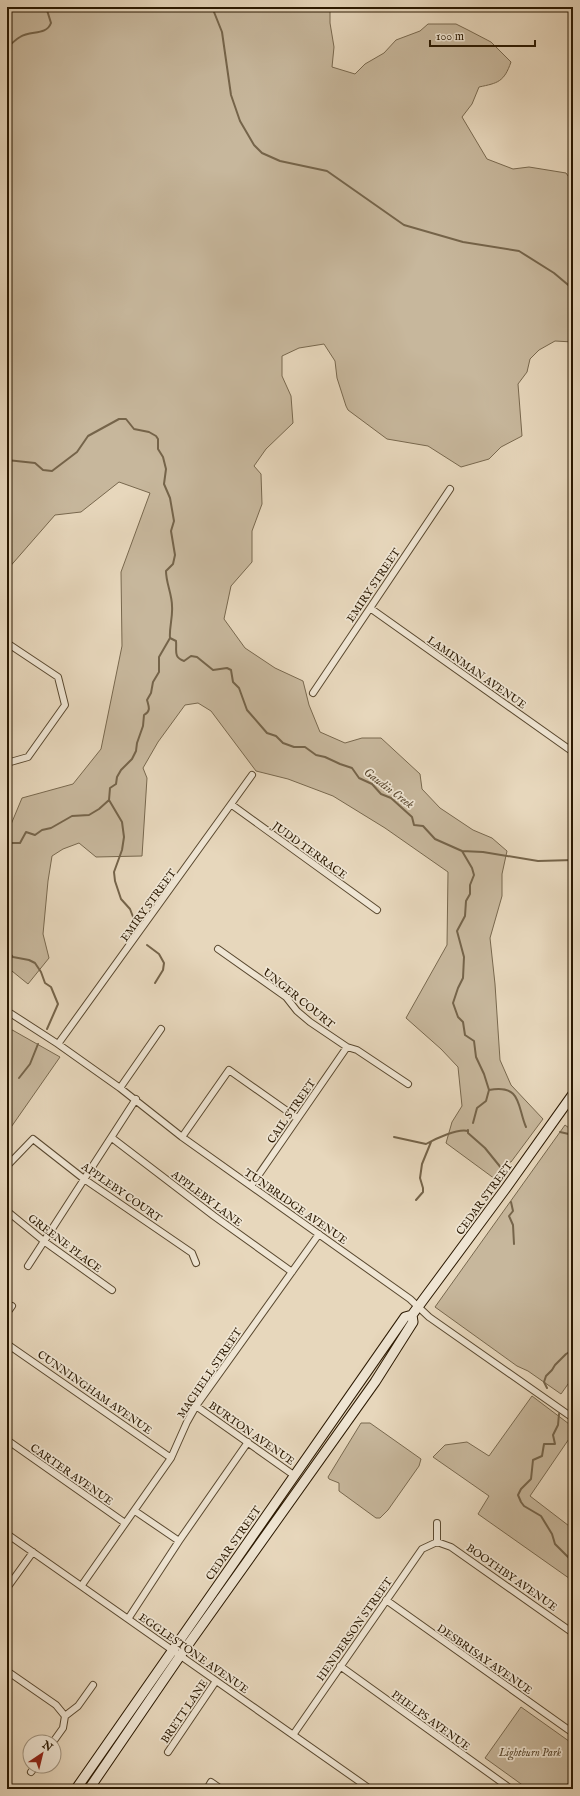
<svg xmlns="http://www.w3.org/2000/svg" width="580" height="1796" viewBox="0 0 580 1796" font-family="'IM FELL English',serif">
	<rect width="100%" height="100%" fill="#e7d7bc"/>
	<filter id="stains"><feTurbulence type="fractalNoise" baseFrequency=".005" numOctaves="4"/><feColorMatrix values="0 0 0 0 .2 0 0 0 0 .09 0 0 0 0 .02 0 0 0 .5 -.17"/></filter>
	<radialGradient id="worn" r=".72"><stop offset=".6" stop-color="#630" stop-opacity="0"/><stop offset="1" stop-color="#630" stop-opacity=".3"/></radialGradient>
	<path fill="#c7b79c" stroke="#78684e" d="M7 7H330V23L334 47 332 67 355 74 365 64 384 53 396 40 420 31 428 24H456L468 30 491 42 511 62C504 82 498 83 479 87L472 104 462 117 487 159 513 169 529 167 566 173 573 183V342L555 341 539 350 530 359 527 372 518 384 522 436 501 447 489 459 461 467 428 446 387 439 348 410 346 406 337 378 335 361 324 344 299 348 282 356V376L291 396 293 423 266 449 254 466 261 474 262 504 252 531V562L231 586 224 619 245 648 275 668 303 681 309 705 320 732 345 743 362 738H381L420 774 422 789 440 808 473 830 492 838 507 851 502 874V896L490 938 495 984 500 1060 511 1085 543 1119 511 1162H506L495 1179 446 1143 452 1122 462 1106 458 1067 441 1049 406 1018 447 945 448 872 385 828 333 796 288 779 256 771 211 711 198 703 185 705 158 742 143 768 147 778 142 856 96 857 79 843 63 849 52 856 48 881 43 934 49 958 28 984 7 967V834L22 798 73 784 101 749 122 646 121 572 150 493 119 482 81 512 55 515 7 570Z
		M7 1027 60 1057 7 1133Z
		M565 1125 573 1131V1377L561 1394 528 1371 517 1366 435 1307Z
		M532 1396 573 1427V1433L530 1496 573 1529V1581L478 1514 489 1496 433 1457 445 1445 467 1442 489 1456Z
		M361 1423H370L421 1459 419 1466 388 1510 380 1518H376L339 1491V1483L329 1479 328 1477Z
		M521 1707 573 1744V1776L564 1789H528L485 1758Z"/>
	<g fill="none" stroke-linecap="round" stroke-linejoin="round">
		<path stroke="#75644a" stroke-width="2" d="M212 7 222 32 231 95 240 121 254 145 262 153 280 161 327 171 404 225 463 242 519 251 554 273 573 289
			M7 48C11 44 15 40 20 37 31 30 46 36 51 23L46 7
			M7 460 35 463 43 470 52 471 77 452 88 436 119 419H126L134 429 149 432 156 436 158 439V449L163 457 166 469 164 484 170 498 174 521 171 531 175 555 173 564 166 571C166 583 172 594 172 606 173 617 169 628 170 638L176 641C177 651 173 657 184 661L191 656 197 657 213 670 227 668 231 670 233 682 239 688 247 710 267 733 276 736 283 743 294 747H305L316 755 325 757 340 764 352 768 359 778 372 784 381 794 391 798 412 817 414 825 423 826 435 839 462 851 472 868 474 875 470 885V894L466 901 465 916 457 931 464 957 463 978 458 988 453 1003 458 1017 463 1022 465 1035 474 1041 476 1057 484 1074 489 1090 486 1101 477 1108 473 1123
			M109 800 122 822 124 837 122 850 114 872 115 881 121 899 130 909 137 927
			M7 848 10 843H20L26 832 35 835 42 830 51 828 72 816 89 815 99 809 109 800 110 788 116 784 117 777 121 770 132 759 136 751 137 743 143 726 144 715C151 711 149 707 147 700L151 693 153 682 159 672V657L170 638
			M462 851 483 852 538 861 573 860
			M7 902 9 914 7 917
			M7 941 9 953 13 957 29 960 35 963 41 972 45 983 51 987 58 1004 47 1029
			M147 945 159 954 164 963 163 970 155 983
			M19 1078 30 1064 38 1044
			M489 1090C522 1084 517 1106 526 1127
			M468 1130V1133L485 1148 502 1169
			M560 1132 573 1135
			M394 1137 426 1144C435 1139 458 1128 468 1131
			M416 1200 423 1192V1188L420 1178 422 1164 431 1142
			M511 1202 513 1211 509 1216 513 1225 514 1244
			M547 1388 544 1382 546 1376 552 1370 555 1365 566 1354 573 1350
			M559 1414 558 1425 553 1435 555 1444H544L542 1456 533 1460 531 1479 521 1489 518 1495 521 1502 524 1506 541 1516 552 1534 555 1544 573 1562"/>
		<defs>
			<path id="minor" d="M370 608 573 752
				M7 643 58 677 65 705 28 757 7 763
				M313 693 450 489
				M232 805 377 910
				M218 949 286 997 297 1011 310 1022 347 1047 357 1050 408 1084
				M7 1011 58 1044 120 1088 182 1137 410 1299 429 1317 573 1418
				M58 1044 252 775
				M120 1088 161 1029
				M182 1137 229 1070 297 1118
				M112 1138 214 1216 292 1272
				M7 1166 33 1139 84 1179 192 1253 196 1263
				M251 1186 347 1047
				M7 1211 45 1242 112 1290
				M28 1266 136 1099
				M7 1313 12 1306
				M7 1344 171 1458
				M196 1406 295 1476
				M7 1440 125 1523
				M135 1511 179 1541
				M437 1523V1542
				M7 1534 370 1789
				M437 1542 451 1547 573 1633
				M82 1585 171 1458 187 1422 196 1406 319 1234
				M7 1588 33 1552
				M386 1600 573 1733
				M128 1619 179 1541 248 1442
				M340 1666 511 1789
				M7 1671 56 1705 65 1716
				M293 1735 422 1549 437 1542
				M53 1742 63 1728 65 1716 78 1706 93 1685
				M168 1752 216 1681
				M31 1772 36 1766
				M207 1789 211 1782 221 1789"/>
			<path id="secondary" d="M76 1789 405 1317 412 1315 506 1188 573 1094
				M89 1789 180 1656 375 1382 413 1322 412 1315"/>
		</defs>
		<use href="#minor" stroke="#59482f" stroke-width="8"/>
		<use href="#secondary" stroke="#2a1800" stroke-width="11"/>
		<use href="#minor" stroke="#efe5d3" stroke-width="6"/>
		<use href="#secondary" stroke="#efe5d3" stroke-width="9"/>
	</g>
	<g text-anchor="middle" stroke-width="3.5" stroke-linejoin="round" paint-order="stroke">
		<g font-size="11" fill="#2a1800" stroke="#efe5d3">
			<text transform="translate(373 585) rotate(-56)" y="4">EMIRY STREET</text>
			<text transform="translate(477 672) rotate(35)" y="4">LAMINMAN AVENUE</text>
			<text transform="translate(310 850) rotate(36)" y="4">JUDD TERRACE</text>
			<text transform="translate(148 905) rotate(-54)" y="4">EMIRY STREET</text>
			<text transform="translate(299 998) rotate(39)" y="4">UNGER COURT</text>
			<text transform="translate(291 1111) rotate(-55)" y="4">CAIL STREET</text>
			<text transform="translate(122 1192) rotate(35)" y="4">APPLEBY COURT</text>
			<text transform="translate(207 1198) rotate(37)" y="4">APPLEBY LANE</text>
			<text transform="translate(484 1198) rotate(-54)" y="4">CEDAR STREET</text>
			<text transform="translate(296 1206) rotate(35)" y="4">TUNBRIDGE AVENUE</text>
			<text transform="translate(65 1243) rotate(37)" y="4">GREENE PLACE</text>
			<text transform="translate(209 1373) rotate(-56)" y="4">MACHELL STREET</text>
			<text transform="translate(95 1392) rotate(35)" y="4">CUNNINGHAM AVENUE</text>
			<text transform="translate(252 1433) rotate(35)" y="4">BURTON AVENUE</text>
			<text transform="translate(72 1474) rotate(35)" y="4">CARTER AVENUE</text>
			<text transform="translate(233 1543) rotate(-55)" y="4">CEDAR STREET</text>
			<text transform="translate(512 1577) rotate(35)" y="4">BOOTHBY AVENUE</text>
			<text transform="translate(354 1629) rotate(-55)" y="4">HENDERSON STREET</text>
			<text transform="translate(194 1653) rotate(35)" y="4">EGGLESTONE AVENUE</text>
			<text transform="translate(485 1659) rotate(35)" y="4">DESBRISAY AVENUE</text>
			<text transform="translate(184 1711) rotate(-56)" y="4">BRETT LANE</text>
			<text transform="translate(431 1720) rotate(36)" y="4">PHELPS AVENUE</text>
		</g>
		<g font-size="11" font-style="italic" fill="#59482f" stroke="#efe5d3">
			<text x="530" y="1756">Lightburn Park</text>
		</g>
		<g font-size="12" font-style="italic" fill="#5c4a32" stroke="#efe5d3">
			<text transform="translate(389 788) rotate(37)" y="4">Gaudin Creek</text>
		</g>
	</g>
	<rect width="580" height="1796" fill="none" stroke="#e7d7bc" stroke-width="24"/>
	<rect x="8" y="8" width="564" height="1780" fill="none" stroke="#2a1800" stroke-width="2"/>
	<rect x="12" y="12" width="556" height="1772" fill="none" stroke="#2a1800"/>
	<g transform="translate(42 1754) rotate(35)"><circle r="19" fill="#efe5d3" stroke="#a0937f"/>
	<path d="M0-3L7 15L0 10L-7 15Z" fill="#8f2418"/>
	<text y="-6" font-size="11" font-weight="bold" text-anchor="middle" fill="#2a1800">N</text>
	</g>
	<path d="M430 40v6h105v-6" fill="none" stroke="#2a1800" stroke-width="2"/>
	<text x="436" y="40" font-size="12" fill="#2a1800" stroke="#efe5d3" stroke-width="3" paint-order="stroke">100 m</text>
	<rect width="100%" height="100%" filter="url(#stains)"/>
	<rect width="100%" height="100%" fill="url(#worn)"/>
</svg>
